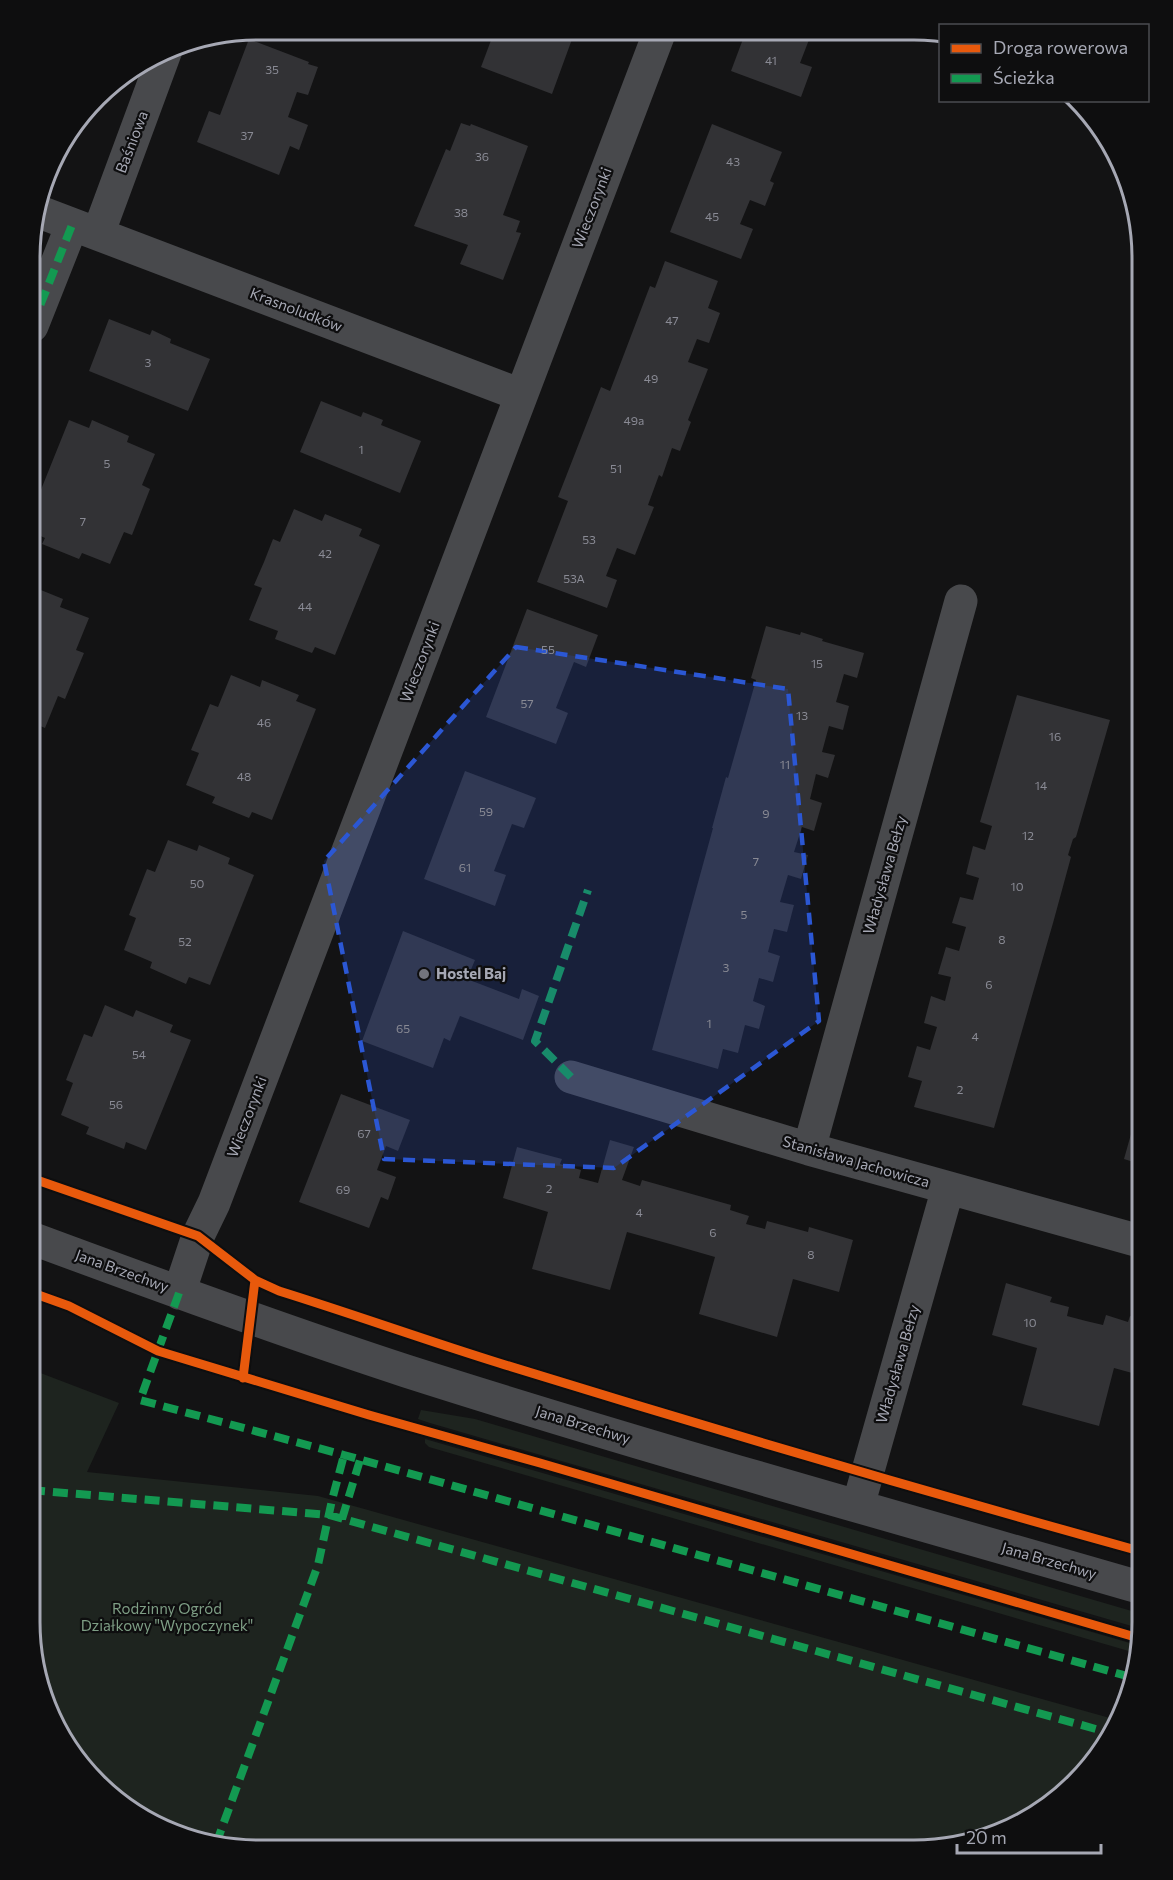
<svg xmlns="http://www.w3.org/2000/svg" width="1173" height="1880" viewBox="0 0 1173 1880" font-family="Commissioner,sans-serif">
	<rect width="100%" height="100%" fill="#131314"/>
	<path fill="#1e241f" d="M30 1369 119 1403 87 1472 318 1496 1117 1720 1096 1760 1054 1802 1001 1833 914 1850 229 1848 172 1833 120 1803 78 1761 47 1708 30 1621Z
		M421 1410 475 1419 1142 1614V1629L430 1423 418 1419Z
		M425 1439 1140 1646 1139 1654 429 1447 425 1443Z"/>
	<path fill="#323235" d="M507 31H575L552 94 481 67 493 35 504 39Z
		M746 31 812 32 800 63 812 67 801 97 731 71Z
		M249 39 309 62 308 64 318 67 308 95 297 92 288 117 308 125 299 150 290 146 279 175 197 142 209 111 220 115Z
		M461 123 470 126 471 124 528 146 503 215 520 221 516 232 521 233 503 280 460 264 468 245 414 226 446 149 450 151Z
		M712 124 782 152 770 181 774 183 765 206 750 200 740 224 753 229 741 259 670 232Z
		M665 261 718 281 708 308 720 313 709 343 697 339 688 362 708 369 688 420 691 422 680 451 672 448 662 477 659 475 648 505 654 507 635 555 617 548 606 576 617 580 607 608 537 582 568 501 558 497 601 387 610 391 650 286 655 288Z
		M109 319 150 335 152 330 171 339 170 343 210 359 188 411 89 371Z
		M321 401 361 417 363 412 383 420 381 425 421 441 400 493 300 452Z
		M69 420 89 428 92 420 129 436 127 442 155 454 142 485 150 489 132 535 124 532 110 564 82 553 79 559 42 544 45 538 32 532V512Z
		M294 509 322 521 325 514 362 529 359 536 380 545 335 655 315 647 312 653 275 639 278 631 249 620 262 588 254 585 264 562 273 539 280 542Z
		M31 586 63 599 60 607 89 618 76 650 84 653 65 699 58 696 45 728 31 722Z
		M527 609 598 635 586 667 574 662 556 708 568 713 556 744 486 717Z
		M766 626 800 635 801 632 823 639 822 641 864 653 857 678 844 674 836 702 849 706 843 730 829 726 822 752 835 755 828 778 816 774 810 799 822 803 814 831 802 827 794 852 808 855 801 879 788 875 780 902 794 905 787 932 774 929 768 952 780 956 773 982 759 978 753 1001 765 1006 759 1029 745 1025 738 1053 723 1049 718 1069 652 1050 713 828H712L726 777 728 778 756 680 751 678Z
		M231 675 260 687 262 680 299 695 296 701 316 709 272 820 252 812 249 818 212 803 215 797 186 785 199 753 191 750 210 704 218 707Z
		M1017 695 1110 720 1076 837 1073 839 1068 855 1071 857 1053 923 994 1128 914 1107 922 1081 908 1077 917 1046 930 1050 937 1027 924 1023 931 996 945 1001 951 977 938 974 946 947 959 951 966 927 952 923 960 897 973 900 979 878 966 874 973 846 985 850 992 826 980 822Z
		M465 771 536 798 524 828 512 824 494 871 506 875 495 906 424 879Z
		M168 840 197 851 199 845 230 858 228 864 254 875 210 985 189 977 186 984 150 968 152 962 124 950 136 918 129 915 147 869 155 872Z
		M403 931 475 960 467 979 519 999 522 989 539 996 523 1040 460 1016 450 1041 444 1038 433 1068 362 1041Z
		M105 1005 133 1017 136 1010 173 1025 170 1032 191 1040 146 1150 126 1142 124 1149 86 1134 89 1127 61 1115 73 1083 66 1080 84 1034 92 1037Z
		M341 1094 410 1120 398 1151 386 1146 377 1170 396 1177 388 1200 381 1197 369 1228 299 1202Z
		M1142 1095 1143 1096V1165L1124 1159Z
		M610 1140 634 1147 622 1180 640 1186 642 1180 731 1205 730 1210 749 1216 746 1224 765 1229 767 1221 808 1232 809 1227 853 1240 839 1292 793 1279 777 1337 699 1314 715 1257 670 1244 627 1232 610 1290 532 1269 548 1212 503 1198 517 1147 562 1159 560 1164 581 1170 579 1178 598 1183Z
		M1006 1283 1052 1297 1050 1302 1069 1307 1067 1316 1086 1321 1103 1325 1106 1315 1128 1322 1130 1316 1143 1319V1376L1114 1368 1099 1426 1022 1405 1037 1348 992 1335Z"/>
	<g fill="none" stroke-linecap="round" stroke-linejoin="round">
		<path stroke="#48494c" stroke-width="33" d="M37 211 521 395
			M98 234 166 50
			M32 326 72 225
			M571 1077 809 1149 1143 1242
			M809 1149 961 601
			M31 1238C155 1284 280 1330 406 1371 650 1449 897 1517 1142 1588
			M179 1293 198 1236 214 1203 660 31
			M858 1506 948 1188"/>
		<path stroke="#139951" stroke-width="8" stroke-dasharray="15 8" stroke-linecap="butt" d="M32 326 72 225
			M571 1077 535 1041 588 890
			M179 1293 140 1400 344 1455 1134 1678
			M30 1490 329 1515 1110 1733
			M342 1519 360 1460
			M216 1844 318 1565 332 1500 344 1455"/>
		<defs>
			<path id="cycleway" d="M31 1178 198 1236 255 1280 279 1291C353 1314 425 1340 499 1363 712 1429 927 1492 1143 1552
				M30 1292 69 1306 158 1351 369 1415 540 1463 1142 1639
				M243 1378 255 1280"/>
		</defs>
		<use href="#cycleway" stroke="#0e0e0f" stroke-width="13"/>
		<use href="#cycleway" stroke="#e8590c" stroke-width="9"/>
	</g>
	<path fill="#2b57d4" fill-opacity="0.2" stroke="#2b57d4" stroke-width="4.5" stroke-dasharray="12 8" stroke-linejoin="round" d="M516 647 788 689 819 1021 614 1168 384 1159 324 861Z"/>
	<circle fill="#73747c" stroke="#0e0e0f" stroke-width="2" cx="424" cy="974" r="6"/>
	<g text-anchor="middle" stroke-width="4.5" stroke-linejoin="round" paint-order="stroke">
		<g font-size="12" fill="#898a94">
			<text x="771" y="65">41</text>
			<text x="272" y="74">35</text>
			<text x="247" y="140">37</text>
			<text x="482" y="161">36</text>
			<text x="733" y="166">43</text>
			<text x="461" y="217">38</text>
			<text x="712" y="221">45</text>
			<text x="672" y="325">47</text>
			<text x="148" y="367">3</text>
			<text x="651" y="383">49</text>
			<text x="634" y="425">49a</text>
			<text x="361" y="454">1</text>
			<text x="107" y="468">5</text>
			<text x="616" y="473">51</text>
			<text x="83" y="526">7</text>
			<text x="589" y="544">53</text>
			<text x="325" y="558">42</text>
			<text x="574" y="583">53A</text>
			<text x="305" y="611">44</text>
			<text x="548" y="654">55</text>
			<text x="817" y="668">15</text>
			<text x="527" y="708">57</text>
			<text x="802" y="720">13</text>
			<text x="264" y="727">46</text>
			<text x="1055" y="741">16</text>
			<text x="785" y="769">11</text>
			<text x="244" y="781">48</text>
			<text x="1041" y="790">14</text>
			<text x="486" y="816">59</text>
			<text x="766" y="818">9</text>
			<text x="1028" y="840">12</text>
			<text x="756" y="866">7</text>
			<text x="465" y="872">61</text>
			<text x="197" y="888">50</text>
			<text x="1017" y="891">10</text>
			<text x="744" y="919">5</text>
			<text x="1002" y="944">8</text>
			<text x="185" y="946">52</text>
			<text x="726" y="972">3</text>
			<text x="989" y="989">6</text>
			<text x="709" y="1028">1</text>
			<text x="403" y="1033">65</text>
			<text x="975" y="1041">4</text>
			<text x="139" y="1059">54</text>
			<text x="960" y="1094">2</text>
			<text x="116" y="1109">56</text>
			<text x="364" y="1138">67</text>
			<text x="549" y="1193">2</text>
			<text x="343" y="1194">69</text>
			<text x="639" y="1217">4</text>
			<text x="713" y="1237">6</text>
			<text x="811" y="1259">8</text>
			<text x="1030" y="1327">10</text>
		</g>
		<g font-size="15" fill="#a6a8b4" stroke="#0e0e0f">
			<text transform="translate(132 142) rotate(-69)" y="5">Baśniowa</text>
			<text transform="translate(592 208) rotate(-69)" y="5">Wieczorynki</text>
			<text transform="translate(296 310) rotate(21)" y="5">Krasnoludków</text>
			<text transform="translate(420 662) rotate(-69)" y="5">Wieczorynki</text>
			<text transform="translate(885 875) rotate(-74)" y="5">Władysława Bełzy</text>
			<text transform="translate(247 1117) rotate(-69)" y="5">Wieczorynki</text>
			<text transform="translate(856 1162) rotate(16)" y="5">Stanisława Jachowicza</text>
			<text transform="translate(122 1271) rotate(20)" y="5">Jana Brzechwy</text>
			<text transform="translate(898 1364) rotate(-74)" y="5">Władysława Bełzy</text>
			<text transform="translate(583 1425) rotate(17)" y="5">Jana Brzechwy</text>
			<text transform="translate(1049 1561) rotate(16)" y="5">Jana Brzechwy</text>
		</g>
		<g font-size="15" font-weight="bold" fill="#a6a8b4" stroke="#0e0e0f" text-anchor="start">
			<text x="436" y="979">Hostel Baj</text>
		</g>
		<g font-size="15" fill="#7e9e85" stroke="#0e0e0f">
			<text x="167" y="1614">Rodzinny Ogród<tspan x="167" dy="17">Działkowy "Wypoczynek"</tspan></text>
		</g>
	</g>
	<path d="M0 0H1173V1880H0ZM258 40H914A218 218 0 0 1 1132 258V1622A218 218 0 0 1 914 1840H258A218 218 0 0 1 40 1622V258A218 218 0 0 1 258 40Z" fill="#0e0e0f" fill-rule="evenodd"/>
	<path fill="none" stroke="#a6a8b4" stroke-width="3" d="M258 40H914A218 218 0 0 1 1132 258V1622A218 218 0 0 1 914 1840H258A218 218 0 0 1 40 1622V258A218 218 0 0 1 258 40Z"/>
	<rect x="939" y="24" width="210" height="78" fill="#0e0e0f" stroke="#4b4c51" stroke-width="1.5"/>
	<rect x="951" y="44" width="30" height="9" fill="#e8590c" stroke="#4b4c51" stroke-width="1.5"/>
	<text x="993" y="54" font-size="18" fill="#a6a8b4">Droga rowerowa</text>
	<rect x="951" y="74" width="30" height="9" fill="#139951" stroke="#4b4c51" stroke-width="1.5"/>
	<text x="993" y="84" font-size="18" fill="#a6a8b4">Ścieżka</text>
	<path d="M957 1844v9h144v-9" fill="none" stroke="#a6a8b4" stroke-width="3"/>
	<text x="966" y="1844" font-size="18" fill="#a6a8b4" stroke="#0e0e0f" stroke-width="4.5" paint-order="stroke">20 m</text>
</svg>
